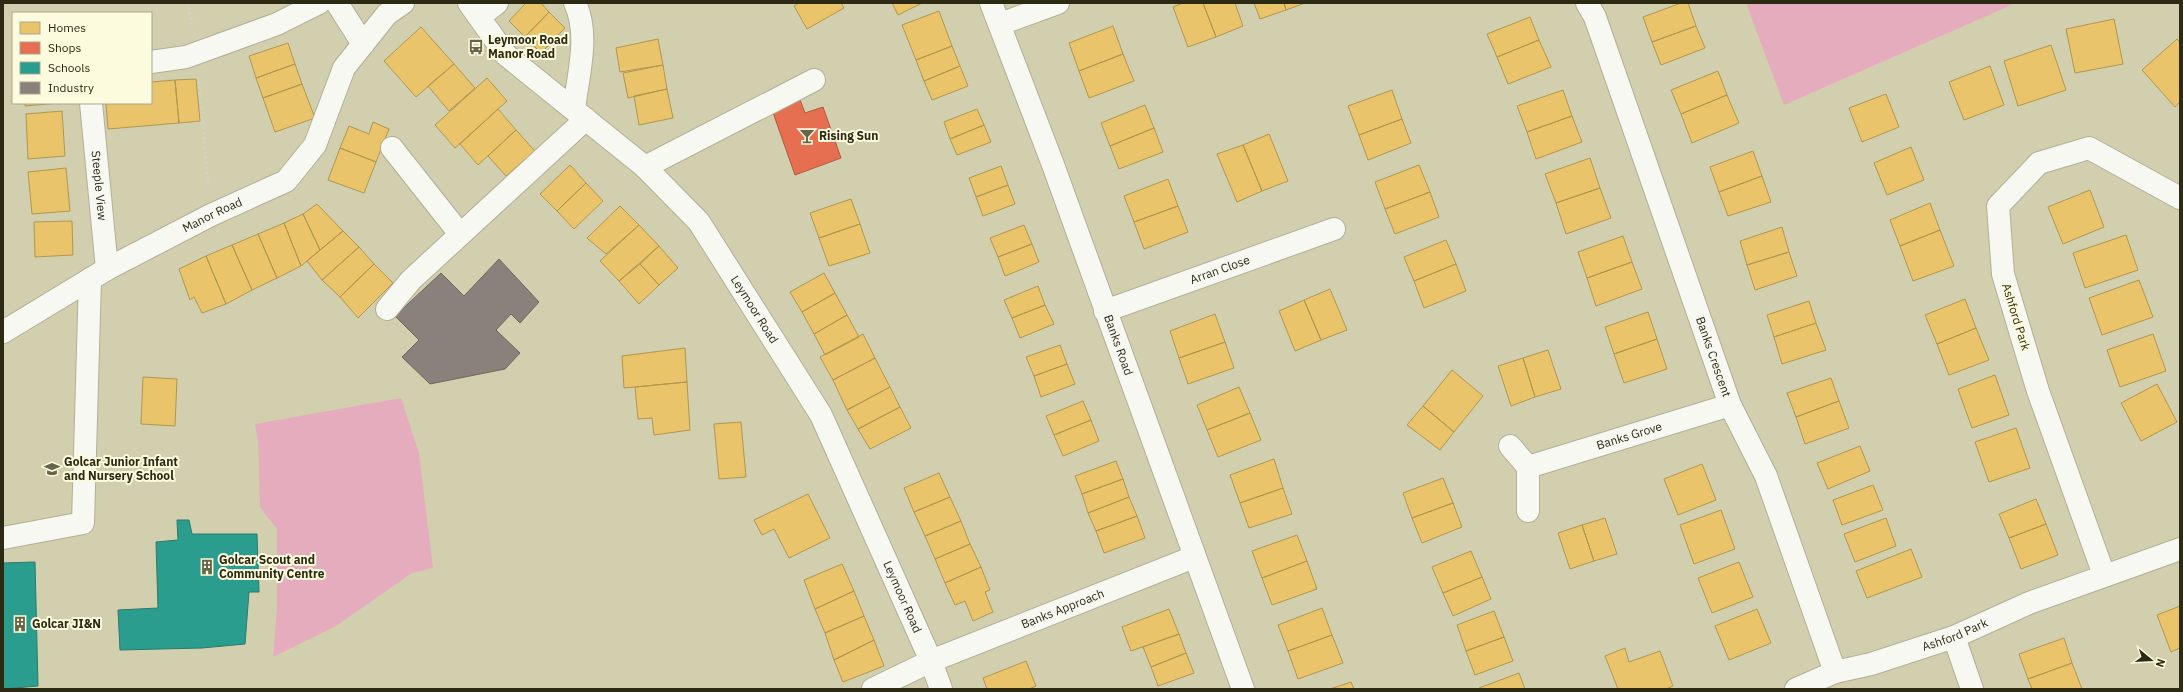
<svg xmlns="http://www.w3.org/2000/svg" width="2183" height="692" viewBox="0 0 2183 692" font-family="'IBM Plex Sans',sans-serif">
	<rect width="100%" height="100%" fill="#d2cfaf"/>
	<path fill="#e5acbe" d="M1746 3H2016L1784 105Z
		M401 398 419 453 433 568 412 573 336 626 273 657 277 607V529L260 507 258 441 255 424Z"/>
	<path fill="#e9c46a" stroke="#b09650" d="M526 3H541L549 12 525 37 509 21Z
		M799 3H841L844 8 807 29 794 6Z
		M892 3H922L898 15Z
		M1183 3H1203L1216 37 1188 47 1173 7Z
		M1203 3H1235L1243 26 1216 37Z
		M1254 3H1284L1286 10 1260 19Z
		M1284 3H1305L1286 10Z
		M1681 3H1688L1696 26 1652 42 1643 17Z
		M939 11 952 46 916 60 902 25Z
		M549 12 565 28 541 53 525 37Z
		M1530 17 1539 40 1497 57 1487 34Z
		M2114 19 2123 64 2075 73 2066 29Z
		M1113 26 1123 54 1079 71 1069 43Z
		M1696 26 1705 48 1661 65 1652 42Z
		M421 27 454 64 416 97 384 61Z
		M658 39 663 65 620 72 616 48Z
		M2177 39 2180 42V102L2175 107 2142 70Z
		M1539 40 1551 67 1508 84 1497 57Z
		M288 43 295 64 256 78 249 56Z
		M2051 45 2066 90 2018 106 2004 61Z
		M952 46 960 66 924 81 916 60Z
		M1123 54 1134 81 1089 98 1079 71Z
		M295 64 302 84 263 98 256 78Z
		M454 64 475 88 449 111 428 86Z
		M663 65 667 89 628 98 623 73Z
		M960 66 968 86 932 100 924 81Z
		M1990 66 2004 105 1964 120 1949 82Z
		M1718 71 1727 95 1681 114 1671 90Z
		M487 78 507 101 455 148 435 125Z
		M196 79 200 121 179 123 175 80Z
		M175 80 179 123 108 129 106 103H151V82Z
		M302 84 315 118 275 132 263 98Z
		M667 89 673 118 639 125 634 96Z
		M1392 90 1402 119 1359 135 1348 106Z
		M1563 90 1572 116 1527 132 1517 106Z
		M1886 94 1899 127 1862 142 1849 108Z
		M1727 95 1739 123 1692 143 1681 114Z
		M25 103H58L25 106Z
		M1145 105 1154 128 1110 146 1101 123Z
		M498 109 516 130 478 165 460 144Z
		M977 109 984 125 950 139 944 122Z
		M62 111 65 156 28 159 26 114Z
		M1572 116 1582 142 1536 159 1527 132Z
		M1402 119 1411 143 1368 160 1359 135Z
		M373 122 389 129 376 162 340 148 349 126 369 134Z
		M984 125 991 142 957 155 950 139Z
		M1154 128 1163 152 1119 169 1110 146Z
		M516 130 535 151 506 176 488 156Z
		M1269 134 1288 181 1262 191 1243 145Z
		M1243 145 1262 191 1237 202 1217 154Z
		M1911 147 1924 180 1887 195 1874 163Z
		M340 148 376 162 364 193 328 180Z
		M1753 151 1762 176 1719 192 1710 167Z
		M1590 158 1600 188 1556 203 1545 174Z
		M570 165 586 183 557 211 540 194Z
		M1419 165 1430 192 1385 209 1375 182Z
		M1001 166 1008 185 976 197 969 178Z
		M66 168 70 211 32 214 28 172Z
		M1762 176 1771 202 1728 216 1719 192Z
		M1168 179 1178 206 1134 222 1124 196Z
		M586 183 603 201 574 229 557 211Z
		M1008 185 1015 204 983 216 976 197Z
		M1600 188 1611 218 1566 234 1556 203Z
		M2090 190 2104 227 2063 244 2048 207Z
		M1430 192 1439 217 1395 234 1385 209Z
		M851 199 860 224 819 238 810 213Z
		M1930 203 1940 230 1900 246 1890 220Z
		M317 204 343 231 320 250 303 214Z
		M620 206 639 225 606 254 587 238Z
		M1178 206 1188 232 1144 249 1134 222Z
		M303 214 320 250 301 266 284 223Z
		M72 221 73 255 35 257 34 222Z
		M284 223 301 266 277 278 258 234Z
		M860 224 870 253 829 266 819 238Z
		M639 225 659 246 619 281 600 261Z
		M1024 225 1032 244 998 257 990 238Z
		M1782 227 1789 252 1747 265 1740 241Z
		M1940 230 1954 266 1913 281 1900 246Z
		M343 231 359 247 322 280 307 261Z
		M258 234 277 278 252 290 232 245Z
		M2126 235 2138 270 2085 288 2073 253Z
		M1623 236 1632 262 1587 278 1578 252Z
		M1446 240 1456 264 1414 281 1404 257Z
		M1032 244 1039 262 1005 276 998 257Z
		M232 245 252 290 226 304 206 256Z
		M659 246 678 268 659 285 640 264Z
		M359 247 374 264 340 297 322 280Z
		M1789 252 1797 276 1755 290 1747 265Z
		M206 256 226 304 202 313 194 297 190 300 179 269Z
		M1632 262 1642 289 1596 306 1587 278Z
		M374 264 393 283 358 318 340 297Z
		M640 264 659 285 639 304 619 281Z
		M1456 264 1466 291 1424 308 1414 281Z
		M824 273 835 293 802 312 790 292Z
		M2139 280 2153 317 2102 335 2089 298Z
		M1038 286 1045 305 1012 318 1004 300Z
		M1330 289 1347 330 1321 340 1304 300Z
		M835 293 847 315 814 334 802 312Z
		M1965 299 1976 328 1937 344 1925 315Z
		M1304 300 1321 340 1295 351 1279 311Z
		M1809 301 1816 323 1774 337 1767 315Z
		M1045 305 1054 324 1020 338 1012 318Z
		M1648 312 1657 339 1614 354 1605 327Z
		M1215 314 1225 342 1179 358 1170 331Z
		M847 315 859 337 825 355 814 334Z
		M1816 323 1826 350 1782 364 1774 337Z
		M1976 328 1989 360 1949 375 1937 344Z
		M863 334 875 358 833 380 820 357Z
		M2153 334 2166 371 2120 387 2107 350Z
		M1657 339 1667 369 1624 383 1614 354Z
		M1225 342 1234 368 1188 384 1179 358Z
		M1060 345 1067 364 1034 376 1026 357Z
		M685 348 687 382 624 388 622 356Z
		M1548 350 1561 389 1535 397 1523 358Z
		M875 358 890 387 847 410 833 380Z
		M1523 358 1535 397 1511 406 1498 366Z
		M1067 364 1075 384 1041 397 1034 376Z
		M1452 370 1483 396 1454 432 1423 406Z
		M1995 375 2009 415 1972 428 1958 389Z
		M143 377 177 379 175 426 141 424Z
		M1831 378 1839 401 1796 417 1787 393Z
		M687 382 690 430 654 435 652 418 638 419 635 387Z
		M2157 384 2177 422 2141 441 2121 403Z
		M890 387 900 407 858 429 847 410Z
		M1239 387 1250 413 1207 430 1197 405Z
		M1083 401 1091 420 1054 435 1046 416Z
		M1839 401 1849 428 1805 444 1796 417Z
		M1423 406 1454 432 1440 450 1407 425Z
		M900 407 911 428 870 449 858 429Z
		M1250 413 1261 440 1218 457 1207 430Z
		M1091 420 1099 441 1063 456 1054 435Z
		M741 422 746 477 719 479 714 424Z
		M2016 428 2030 468 1989 482 1975 442Z
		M1860 446 1870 471 1828 489 1817 463Z
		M1274 459 1283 488 1240 503 1230 475Z
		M1116 461 1123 479 1082 494 1075 476Z
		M1702 464 1716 500 1678 515 1664 479Z
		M939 473 950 497 914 512 904 488Z
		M1443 478 1453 503 1412 518 1403 493Z
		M1123 479 1129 497 1088 513 1082 494Z
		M1873 485 1883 510 1842 525 1833 500Z
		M1283 488 1292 514 1249 528 1240 503Z
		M808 494 830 538 789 558 774 529 762 535 754 520Z
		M950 497 961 521 925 536 914 512Z
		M1129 497 1137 516 1096 531 1088 513Z
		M2036 499 2046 524 2009 538 1999 514Z
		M1453 503 1462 527 1422 543 1412 518Z
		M1721 510 1735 549 1694 564 1680 525Z
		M1137 516 1145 538 1104 553 1096 531Z
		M1605 518 1617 554 1594 561 1582 525Z
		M1886 518 1896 546 1855 562 1844 534Z
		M961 521 970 544 935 559 925 536Z
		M2046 524 2058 555 2021 569 2009 538Z
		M1582 525 1594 561 1570 569 1558 533Z
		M1297 535 1307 561 1262 578 1252 551Z
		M970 544 981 567 945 583 935 559Z
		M1911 549 1922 577 1867 598 1856 571Z
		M1471 551 1482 577 1443 593 1432 567Z
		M1307 561 1317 589 1272 605 1262 578Z
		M1739 562 1753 597 1712 613 1698 578Z
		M842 564 854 591 815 609 804 580Z
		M981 567 990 590 985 592 993 612 973 621 965 601 955 605 945 583Z
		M1482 577 1491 599 1453 616 1443 593Z
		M854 591 864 616 825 633 815 609Z
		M2180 606V648L2171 652 2157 615Z
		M1322 608 1332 635 1288 651 1278 625Z
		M1169 609 1179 634 1131 651 1122 627Z
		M1757 609 1771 643 1729 660 1715 626Z
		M1494 611 1504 637 1466 651 1457 625Z
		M864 616 874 640 834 660 825 633Z
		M1179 634 1186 653 1151 667 1143 647Z
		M1332 635 1343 663 1298 679 1288 651Z
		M1504 637 1513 661 1475 675 1466 651Z
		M2064 638 2072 663 2028 679 2019 654Z
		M874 640 884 666 843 682 834 660Z
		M1625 648 1629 662 1660 651 1673 686 1666 689H1618L1605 656Z
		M1186 653 1194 673 1158 686 1151 667Z
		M1026 661 1036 686 1029 689H987L983 678Z
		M2072 663 2082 689H2032L2028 679Z
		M1519 673 1525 689H1480L1479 688Z
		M1351 682 1354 689H1330Z"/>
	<path fill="#e76f51" stroke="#af5a3e" d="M799 97 805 113 823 107 841 158 795 175 771 107Z"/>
	<path fill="#2a9d8f" stroke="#2b7a6a" d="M177 520H189L192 534H257L259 592H249L245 644 202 648 120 650 118 610 158 608 156 542 178 540Z
		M35 562 38 686 3 689V563Z"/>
	<path fill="#8a817c" stroke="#6e675c" d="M499 259 539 302 520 323 511 314 496 330 520 353 505 369 430 384 402 357 419 340 395 316 441 273 464 296Z"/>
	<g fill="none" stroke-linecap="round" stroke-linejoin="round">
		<defs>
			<g id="minor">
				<path d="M337 3 363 44"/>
				<path id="s1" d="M469 3 506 55 645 167 699 222 821 415 931 661 941 689"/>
				<path id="s2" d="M991 3 1052 162 1243 689"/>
				<path id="s3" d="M1587 3 1595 17 1730 405 1766 476 1835 672 1871 664 1954 637 2029 603 2180 549"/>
				<path d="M479 17 497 3"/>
				<path d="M1000 24 1058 3"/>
				<path d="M151 62 186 57 277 24 319 3"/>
				<path id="s4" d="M91 103 107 269"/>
				<path d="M574 109C578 75 590 35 575 3"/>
				<path d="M392 148 460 234"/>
				<path d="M645 167 814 80"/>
				<path d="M387 309 411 280 586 119"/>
				<path id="s5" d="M1105 311 1334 229"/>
				<path id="s6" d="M3 332 107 269 211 215 286 181 315 145 344 68 387 14 403 3"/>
				<path d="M1510 446 1528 467"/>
				<path id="s7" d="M1528 511V467L1730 405"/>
				<path d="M3 538 83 523 90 279"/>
				<path d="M2104 575 2038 391 2003 274 1998 206 2039 163 2089 148 2180 198"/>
				<path d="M1954 637 1972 689"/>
				<path id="s8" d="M873 689 931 661 1194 557"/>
				<path d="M1796 689 1835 672"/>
			</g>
		</defs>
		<use href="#minor" stroke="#b1af96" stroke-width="24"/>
		<path stroke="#d2d2c8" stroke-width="2.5" stroke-dasharray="2 3" stroke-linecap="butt" d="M188 3 192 25
			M199 82 208 184"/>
		<use href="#minor" stroke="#f8f8f3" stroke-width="22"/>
	</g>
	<defs>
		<symbol id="bus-bare" viewBox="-9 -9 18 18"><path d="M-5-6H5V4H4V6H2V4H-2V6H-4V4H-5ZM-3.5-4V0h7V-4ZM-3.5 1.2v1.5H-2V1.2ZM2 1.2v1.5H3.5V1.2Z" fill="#66644a" stroke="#fdfbde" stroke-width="2.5" paint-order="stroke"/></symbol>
		<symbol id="bar-bare" viewBox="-9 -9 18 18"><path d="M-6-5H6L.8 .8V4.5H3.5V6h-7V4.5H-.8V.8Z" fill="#66644a" stroke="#fdfbde" stroke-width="2.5" paint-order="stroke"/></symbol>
		<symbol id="school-bare" viewBox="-9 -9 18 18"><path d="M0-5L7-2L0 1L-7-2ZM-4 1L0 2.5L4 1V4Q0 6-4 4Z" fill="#66644a" stroke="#fdfbde" stroke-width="2.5" paint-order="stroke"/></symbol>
		<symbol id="building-bare" viewBox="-9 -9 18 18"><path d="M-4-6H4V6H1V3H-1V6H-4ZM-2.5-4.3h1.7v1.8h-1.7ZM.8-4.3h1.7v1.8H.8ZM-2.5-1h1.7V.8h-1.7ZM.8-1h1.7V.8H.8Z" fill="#66644a" stroke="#fdfbde" stroke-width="2.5" paint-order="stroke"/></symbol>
	</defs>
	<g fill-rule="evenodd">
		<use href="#bus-bare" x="465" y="36" width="22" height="22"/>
		<use href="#bar-bare" x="796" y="125" width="22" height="22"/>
		<use href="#school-bare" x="41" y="458" width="22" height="22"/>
		<use href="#building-bare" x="196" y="556" width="22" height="22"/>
		<use href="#building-bare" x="9" y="613" width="22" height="22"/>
	</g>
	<g text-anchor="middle" stroke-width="4" stroke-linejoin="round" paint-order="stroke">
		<g font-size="12" font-weight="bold" fill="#2c2a13" stroke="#fdfbde" text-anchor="start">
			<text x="488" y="44">Leymoor Road<tspan x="488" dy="14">Manor Road</tspan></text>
			<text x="819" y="140">Rising Sun</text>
			<text x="64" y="466">Golcar Junior Infant<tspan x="64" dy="14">and Nursery School</tspan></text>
			<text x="219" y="564">Golcar Scout and<tspan x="219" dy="14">Community Centre</tspan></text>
			<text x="32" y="628">Golcar JI&amp;N</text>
		</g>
		<g font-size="12" fill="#2c2a13" stroke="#fdfbde">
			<text dy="4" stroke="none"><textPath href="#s4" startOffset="83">Steeple View</textPath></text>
			<text dy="4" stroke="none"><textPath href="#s6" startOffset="240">Manor Road</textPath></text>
			<text dy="4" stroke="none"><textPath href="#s5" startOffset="122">Arran Close</textPath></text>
			<text dy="4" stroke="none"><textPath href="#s1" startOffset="423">Leymoor Road</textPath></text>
			<text transform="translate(2016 317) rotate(73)" y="4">Ashford Park</text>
			<text dy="4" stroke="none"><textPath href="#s2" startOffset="365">Banks Road</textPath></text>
			<text dy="4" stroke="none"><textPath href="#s3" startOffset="376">Banks Crescent</textPath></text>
			<text dy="4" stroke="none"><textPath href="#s7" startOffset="150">Banks Grove</textPath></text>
			<text dy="4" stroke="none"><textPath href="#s1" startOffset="747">Leymoor Road</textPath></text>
			<text dy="4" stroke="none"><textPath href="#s8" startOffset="206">Banks Approach</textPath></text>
			<text dy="4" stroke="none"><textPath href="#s3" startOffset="840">Ashford Park</textPath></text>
		</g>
	</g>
	<rect width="2183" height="692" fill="none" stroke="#2c2a13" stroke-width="8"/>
	<rect x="12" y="12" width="140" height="92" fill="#fdfbde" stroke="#a9a78d"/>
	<rect x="20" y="22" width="20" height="12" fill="#e9c46a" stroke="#a9a78d"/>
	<text x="48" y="32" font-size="12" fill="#2c2a13">Homes</text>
	<rect x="20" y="42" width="20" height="12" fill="#e76f51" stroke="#a9a78d"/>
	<text x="48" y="52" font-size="12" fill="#2c2a13">Shops</text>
	<rect x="20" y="62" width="20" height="12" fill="#2a9d8f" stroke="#a9a78d"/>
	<text x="48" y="72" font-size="12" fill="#2c2a13">Schools</text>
	<rect x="20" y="82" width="20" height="12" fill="#8a817c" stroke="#a9a78d"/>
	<text x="48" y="92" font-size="12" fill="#2c2a13">Industry</text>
	<g transform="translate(2151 660) rotate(108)" stroke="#fdfbde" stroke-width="3" paint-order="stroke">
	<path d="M0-3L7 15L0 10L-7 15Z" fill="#2c2a13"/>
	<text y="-6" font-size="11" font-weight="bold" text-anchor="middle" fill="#2c2a13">N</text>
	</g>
</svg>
